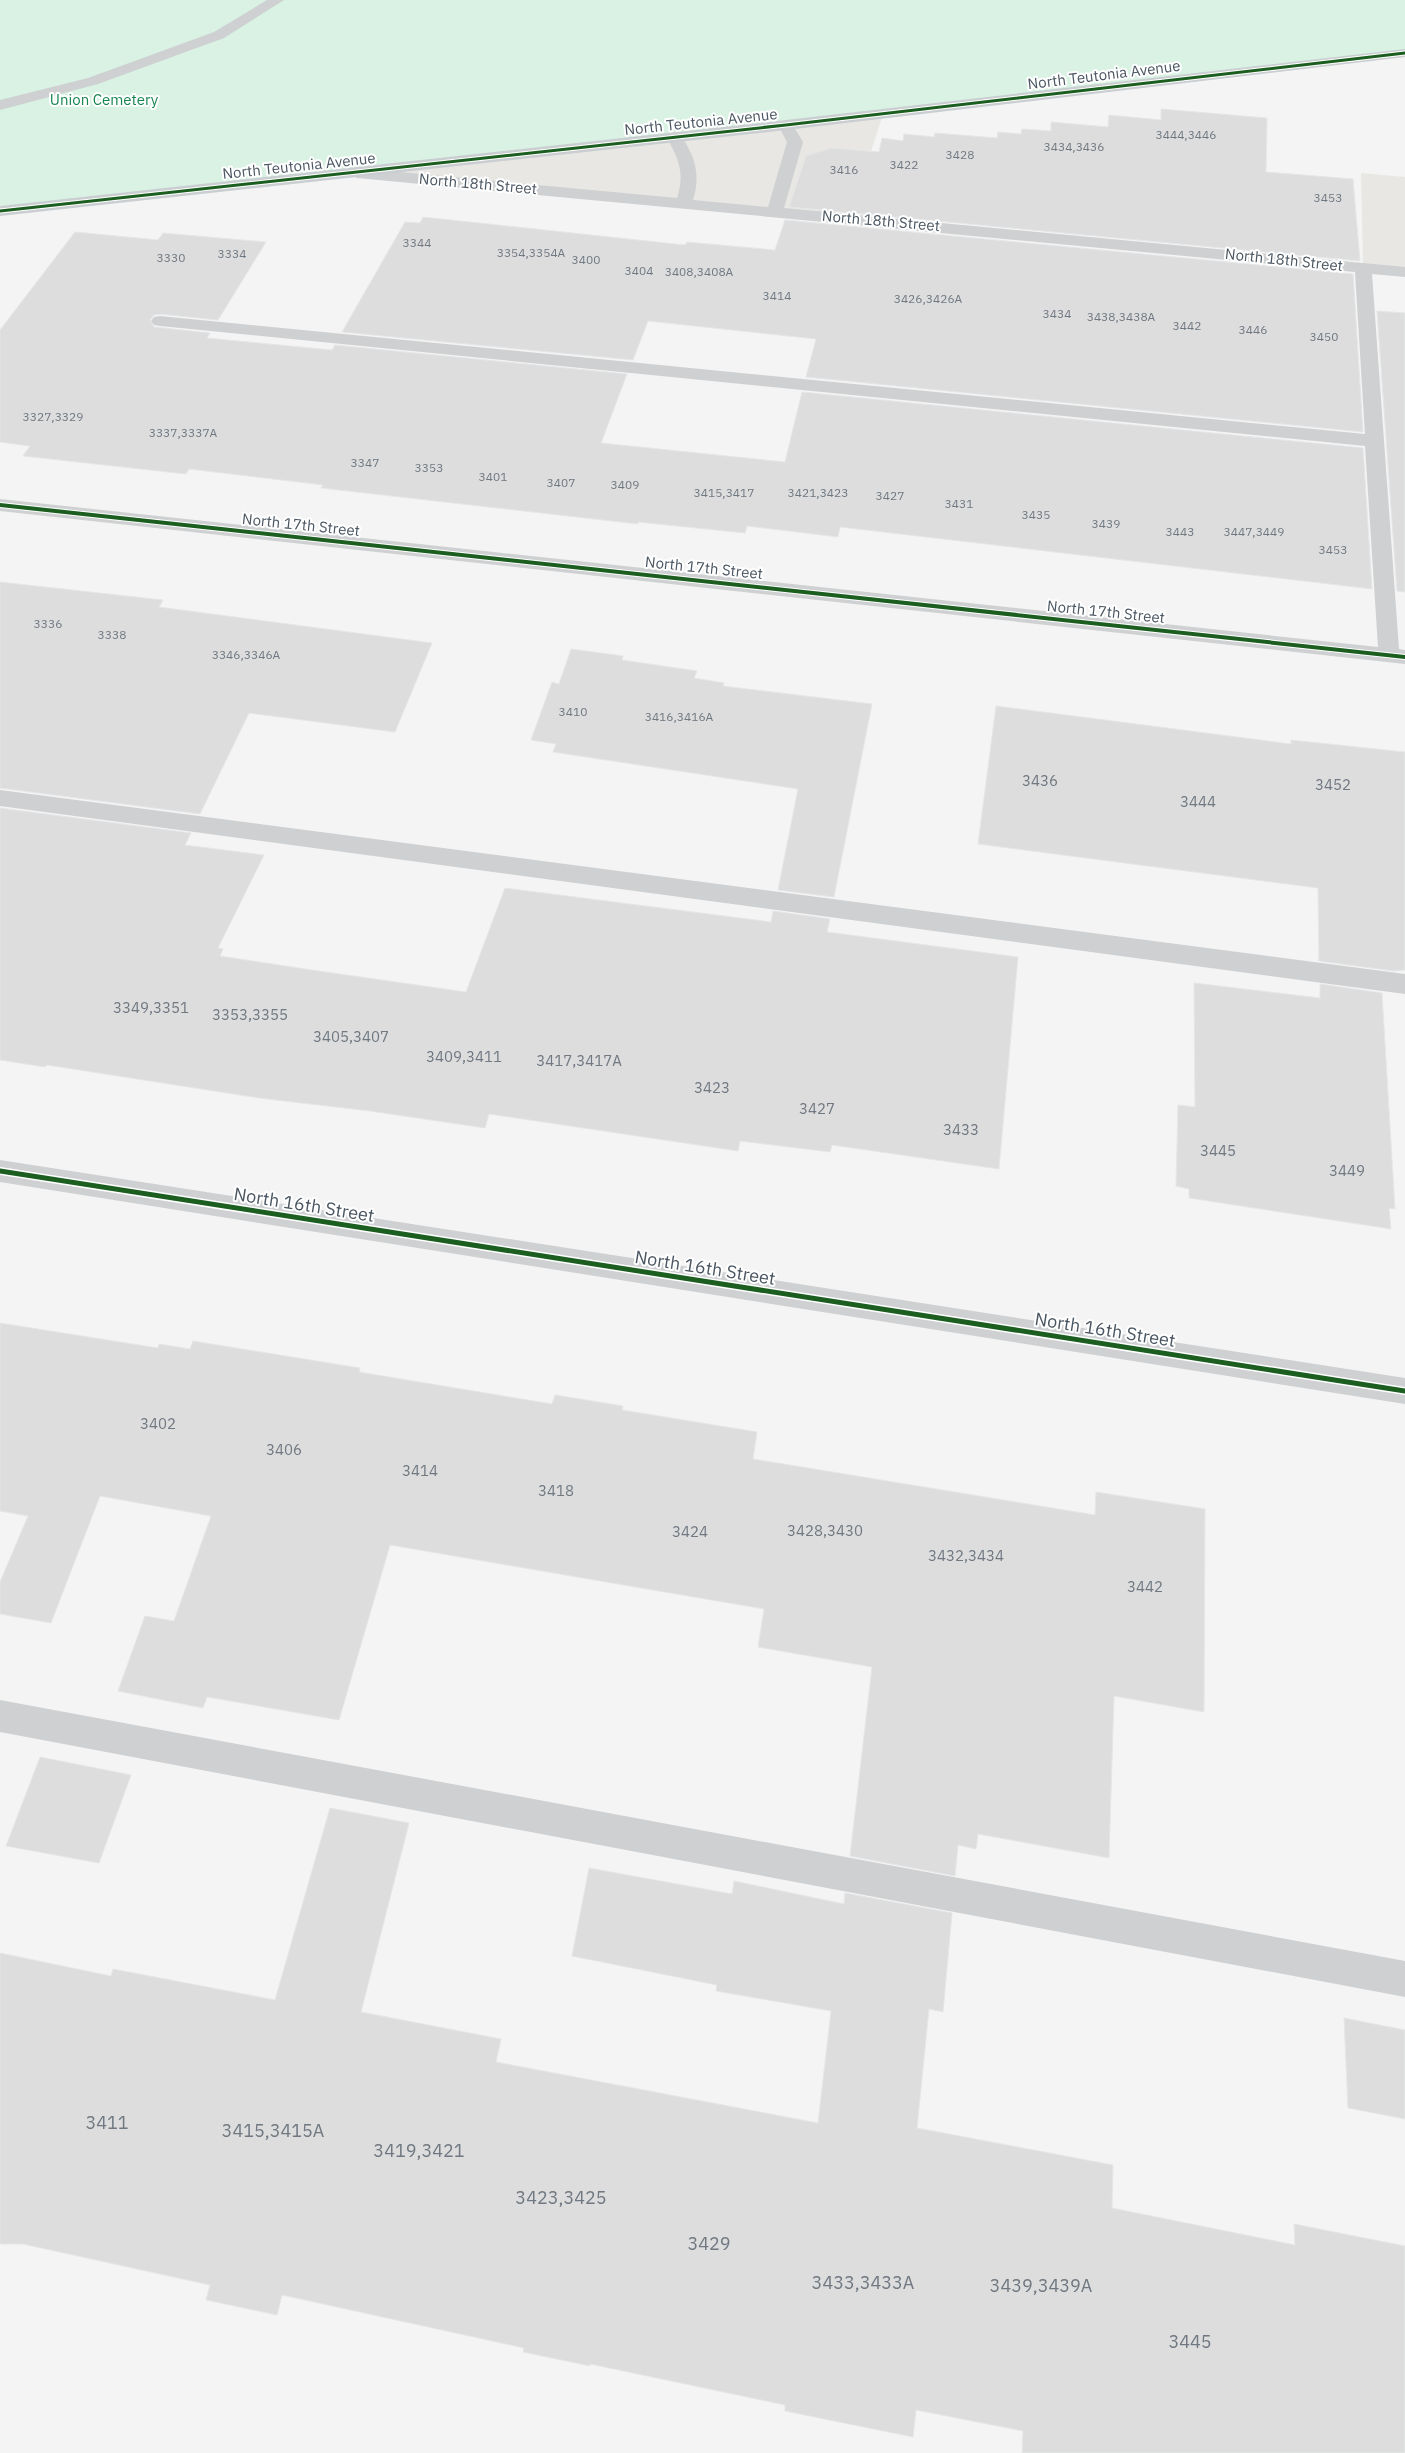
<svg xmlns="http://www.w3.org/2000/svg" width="1405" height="2453" viewBox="0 0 1405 2453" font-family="'IBM Plex Sans',sans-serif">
	<rect width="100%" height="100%" fill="#f4f4f4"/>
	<path fill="#e8e7e3" d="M883 114 850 218 357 173Z
		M1361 173 1405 177V272L1363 267Z"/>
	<path fill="#d9f2e3" d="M0 0H1405V53L0 211Z"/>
	<path fill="#ddddde" stroke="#e5e6e7" d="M1161 109 1267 118 1266 172 1353 179 1360 261 789 207 806 156 831 148 879 152 882 138 903 141 904 134 934 137 935 133 997 138 998 132 1021 134 1022 129 1051 131V122L1108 127 1109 115 1161 120Z
		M423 217 685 245 687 242 775 250 785 220 1353 274 1363 432 806 377 816 339 648 321 633 360 342 332 405 222 420 223Z
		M75 232 158 240 163 233 266 242 218 320 160 314 154 315 150 320 154 327 210 333 207 338 332 350 335 345 627 374 601 443 785 462 802 392 1363 448 1372 589 840 527 838 537 747 526 745 533 638 522V524L321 488 323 485 189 469 186 474 23 456 30 446 0 442V330Z
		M1377 311 1405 313V592L1397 591Z
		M0 582 163 600 159 607 432 643 395 732 249 713 200 814 0 788Z
		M571 649 623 656 622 660 697 671 694 678 724 683 723 686 872 704 834 897 778 890 798 789 553 752 556 744 531 740 552 682 559 684Z
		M996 706 1291 744V740L1405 752V970L1394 971 1319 961 1318 888 978 844Z
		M0 808 191 833 185 845 264 855 218 948 223 949 220 956 312 970 466 992 505 888 771 922 773 911 830 919 827 932 1018 957 999 1169 832 1145 830 1152 740 1141 738 1151 489 1114 485 1128 370 1111 259 1098 47 1065 45 1067 0 1060Z
		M1194 983 1320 998V984L1382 993 1395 1209 1389 1208 1391 1229 1189 1198V1189L1176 1186 1178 1105 1195 1107Z
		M0 1323 158 1348 159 1344 190 1349 193 1341 360 1368 359 1372 552 1404 555 1395 623 1406 622 1410 757 1432 753 1459 1095 1515 1096 1492 1205 1509 1204 1712 1114 1696 1109 1858 978 1834 976 1849 958 1845 955 1876 850 1856 872 1667 758 1647 764 1609 390 1545 339 1720 207 1697 203 1708 118 1691 145 1616 174 1621 211 1516 100 1496 51 1623 0 1614V1582L28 1516 0 1511Z
		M40 1757 131 1775 99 1863 6 1846Z
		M330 1808 409 1823 361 2012 501 2039 496 2062 818 2123 831 2011 716 1991 717 1985 572 1956 589 1868 732 1894 734 1881 844 1904 845 1893 952 1913 943 2012 929 2009 917 2128 1113 2165 1112 2208 1295 2245 1294 2224 1405 2246V2453H1022L1023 2431 916 2410 913 2437 785 2411V2405L590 2364V2366L523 2352 524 2348 282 2295 277 2315 206 2300 210 2285 23 2244H0V1953L111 1976 113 1969 275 2000Z
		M1344 2018 1405 2030V2119L1348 2108Z"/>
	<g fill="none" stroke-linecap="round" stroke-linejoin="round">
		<path fill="#ced0d2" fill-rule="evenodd" d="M267 0H284L224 38 98 84 0 110V100L88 78 214 32Z
			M786 120 791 122 803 142 784 208 1405 267V277L1372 274 1399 649 1405 650V664L0 511V499L1378 647 1365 446 160 326 154 325 151 321 154 317 160 316 1365 434 1355 272 357 178 349 173 357 168 677 198C685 174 679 158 666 137L674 132 680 134C695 156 701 174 693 200L768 207 787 142 778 125Z
			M0 790 1405 974V994L0 806Z
			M0 1160 1405 1378V1404L0 1182Z
			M0 1700 1405 1961V1997L0 1732Z"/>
		<path fill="#caced1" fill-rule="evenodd" d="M1405 49V57L786 130 0 216V206L786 120Z"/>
		<defs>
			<path id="cycleway-far2" d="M0 211 786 125 1405 53"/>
			<path id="cycleway-far1" d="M0 505 1405 657"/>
			<path id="cycleway" d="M0 1171 1405 1391"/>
		</defs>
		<use href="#cycleway-far2" stroke="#fff" stroke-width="5"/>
		<use href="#cycleway-far1" stroke="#fff" stroke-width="6"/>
		<use href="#cycleway" stroke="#fff" stroke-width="8"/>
		<use href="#cycleway-far2" stroke="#1b5e20" stroke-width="3"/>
		<use href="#cycleway-far1" stroke="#1b5e20" stroke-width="4"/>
		<use href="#cycleway" stroke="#1b5e20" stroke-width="5"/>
	</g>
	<g text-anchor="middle" stroke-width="4" stroke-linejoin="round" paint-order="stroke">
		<g font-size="12" fill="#707881">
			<text x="1186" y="139">3444,3446</text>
			<text x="1074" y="151">3434,3436</text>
			<text x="960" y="159">3428</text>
			<text x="904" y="169">3422</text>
			<text x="844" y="174">3416</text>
			<text x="1328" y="202">3453</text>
			<text x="417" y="247">3344</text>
			<text x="531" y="257">3354,3354A</text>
			<text x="232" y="258">3334</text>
			<text x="171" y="262">3330</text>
			<text x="586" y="264">3400</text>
			<text x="639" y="275">3404</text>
			<text x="699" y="276">3408,3408A</text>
			<text x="777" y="300">3414</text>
			<text x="928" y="303">3426,3426A</text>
			<text x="1057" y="318">3434</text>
			<text x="1121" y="321">3438,3438A</text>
			<text x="1187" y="330">3442</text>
			<text x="1253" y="334">3446</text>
			<text x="1324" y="341">3450</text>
			<text x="53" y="421">3327,3329</text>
			<text x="183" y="437">3337,3337A</text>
			<text x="365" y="467">3347</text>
			<text x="429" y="472">3353</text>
			<text x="493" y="481">3401</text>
			<text x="561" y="487">3407</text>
			<text x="625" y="489">3409</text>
			<text x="724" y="497">3415,3417</text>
			<text x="818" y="497">3421,3423</text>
			<text x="890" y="500">3427</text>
			<text x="959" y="508">3431</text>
			<text x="1036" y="519">3435</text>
			<text x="1106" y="528">3439</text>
			<text x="1180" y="536">3443</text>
			<text x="1254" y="536">3447,3449</text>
			<text x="1333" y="554">3453</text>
			<text x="48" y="628">3336</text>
			<text x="112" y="639">3338</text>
			<text x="246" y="659">3346,3346A</text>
			<text x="573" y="716">3410</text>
			<text x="679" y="721">3416,3416A</text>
		</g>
		<g font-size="15" fill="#4a5661" stroke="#fff">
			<text transform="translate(1104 75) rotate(-7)" y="5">North Teutonia Avenue</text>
			<text transform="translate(701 122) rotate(-6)" y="5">North Teutonia Avenue</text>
			<text transform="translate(299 166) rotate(-6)" y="5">North Teutonia Avenue</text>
			<text transform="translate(478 184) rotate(5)" y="5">North 18th Street</text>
			<text transform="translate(881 221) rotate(5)" y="5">North 18th Street</text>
			<text transform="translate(1284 260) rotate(6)" y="5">North 18th Street</text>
			<text transform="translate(301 525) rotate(6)" y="5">North 17th Street</text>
			<text transform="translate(704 568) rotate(6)" y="5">North 17th Street</text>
			<text transform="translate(1106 612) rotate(6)" y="5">North 17th Street</text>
		</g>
		<g font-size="15" fill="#17864f" stroke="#fff">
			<text x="104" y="105">Union Cemetery</text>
		</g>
		<g font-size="15" fill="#707881">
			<text x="1040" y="786">3436</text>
			<text x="1333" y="790">3452</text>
			<text x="1198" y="807">3444</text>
			<text x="151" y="1013">3349,3351</text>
			<text x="250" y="1020">3353,3355</text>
			<text x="351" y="1042">3405,3407</text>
			<text x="464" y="1062">3409,3411</text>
			<text x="579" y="1066">3417,3417A</text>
			<text x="712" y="1093">3423</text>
			<text x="817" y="1114">3427</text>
			<text x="961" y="1135">3433</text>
			<text x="1218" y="1156">3445</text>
			<text x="1347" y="1176">3449</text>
			<text x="158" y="1429">3402</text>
			<text x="284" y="1455">3406</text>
			<text x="420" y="1476">3414</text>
			<text x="556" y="1496">3418</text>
			<text x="825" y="1536">3428,3430</text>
			<text x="690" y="1537">3424</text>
			<text x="966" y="1561">3432,3434</text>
			<text x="1145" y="1592">3442</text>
		</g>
		<g font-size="18" fill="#4a5661" stroke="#fff">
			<text transform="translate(304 1205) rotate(9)" y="6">North 16th Street</text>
			<text transform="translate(705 1268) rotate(9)" y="6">North 16th Street</text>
			<text transform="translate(1105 1330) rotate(9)" y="6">North 16th Street</text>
		</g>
		<g font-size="18" fill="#707881">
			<text x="107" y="2129">3411</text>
			<text x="273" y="2137">3415,3415A</text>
			<text x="419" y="2157">3419,3421</text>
			<text x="561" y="2204">3423,3425</text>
			<text x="709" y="2250">3429</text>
			<text x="863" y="2289">3433,3433A</text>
			<text x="1041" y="2292">3439,3439A</text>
			<text x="1190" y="2348">3445</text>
		</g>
	</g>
</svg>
